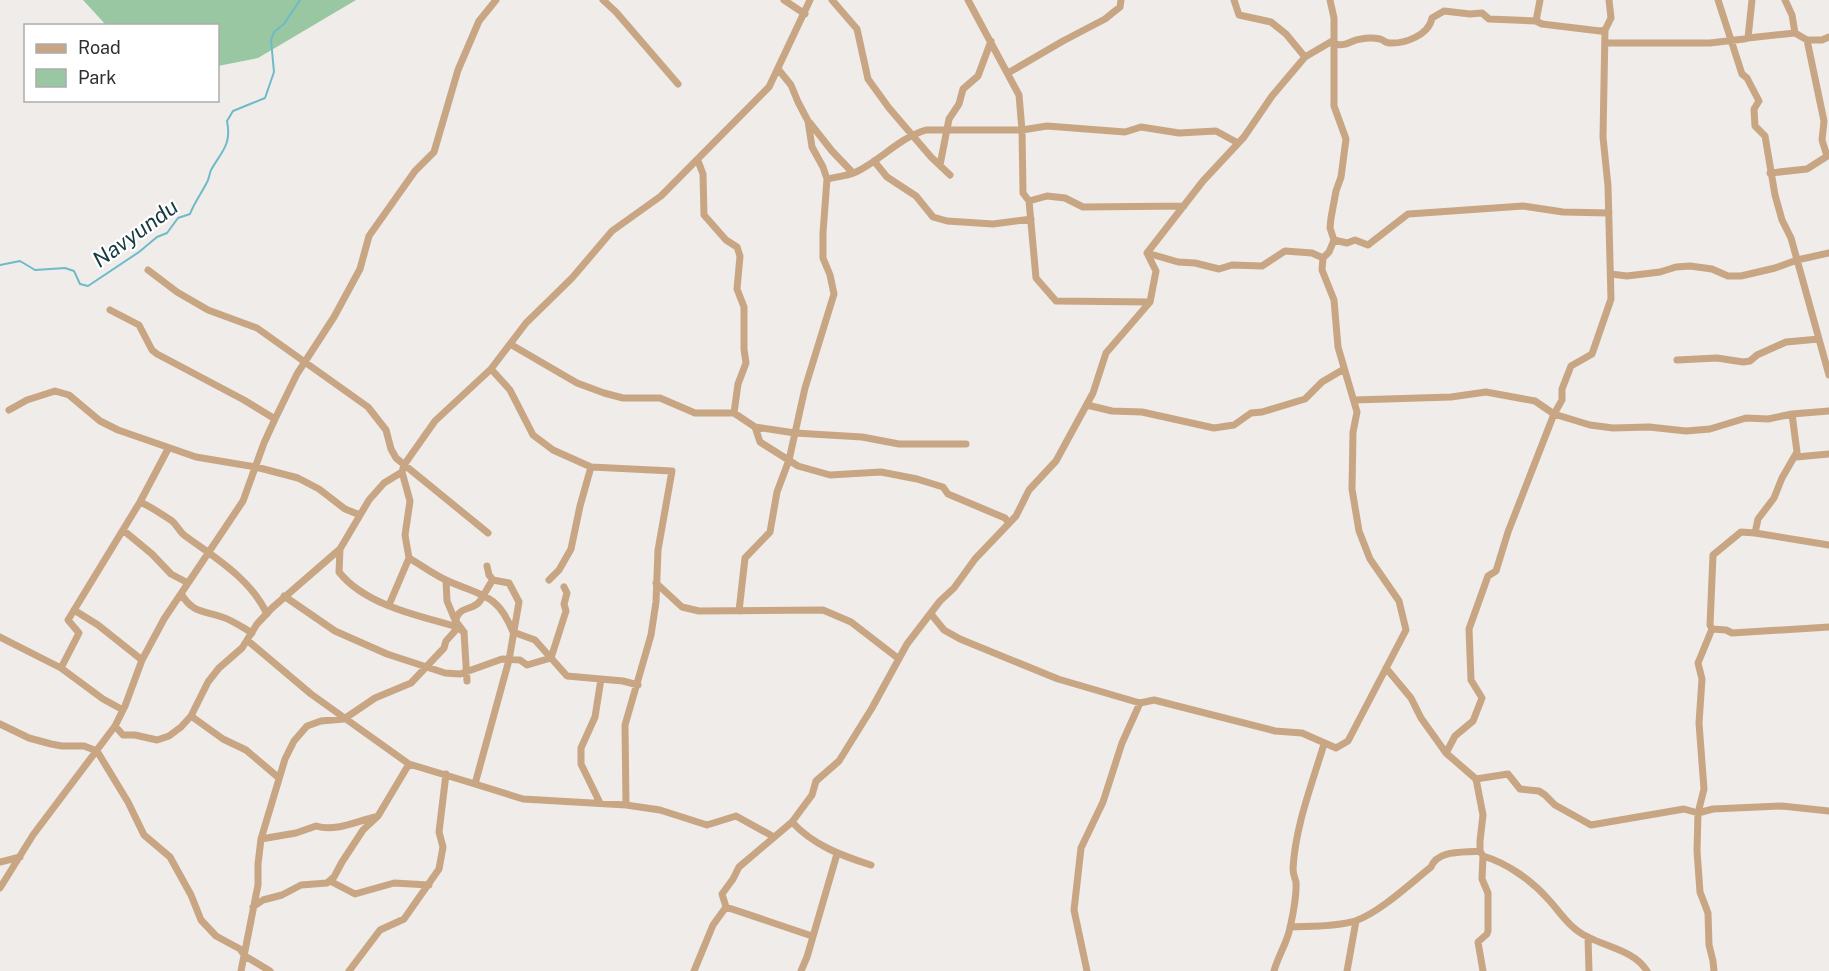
<svg xmlns="http://www.w3.org/2000/svg" width="1829" height="971" viewBox="0 0 1829 971" font-family="'Public Sans',sans-serif">
	<rect width="100%" height="100%" fill="#efecea"/>
	<path fill="#98c7a2" d="M83 0H356L258 58 218 66V26L106 25Z"/>
	<g fill="none" stroke-linecap="round" stroke-linejoin="round">
		<path stroke="#6ebbc7" stroke-width="2" d="M0 265 20 261 35 270 65 268 74 271 80 284 88 286 139 252 157 237 167 233 178 218 190 214C194 203 201 194 206 184 209 180 209 175 211 170 221 152 232 145 227 121L233 111 265 98 274 72 271 40 274 32 284 24 300 0"/>
		<path stroke="#c8a683" stroke-width="7" d="M603 0 616 12 678 84
			M784 0 805 14
			M832 0 857 29 868 79 889 108 931 157 950 175
			M968 0 1019 95 1022 130 1023 193 1029 201 1036 278 1056 301 1150 302
			M1234 0 1239 15 1271 22 1286 34 1305 57
			M1718 0 1742 74 1747 78 1759 101 1754 109 1755 126 1765 136 1775 195 1782 220 1791 238 1829 375
			M1785 0 1792 15 1795 33
			M1536 21 1540 0
			M1748 38 1795 33 1807 40H1822L1829 37
			M1807 40 1824 121 1822 140 1827 156
			M1605 43H1710L1744 39 1748 38 1752 0
			M1334 44C1348 47 1350 40 1361 39 1366 38 1375 38 1380 39 1386 41 1383 42 1389 43 1405 44 1429 35 1432 18L1444 11 1470 14 1482 13 1489 19 1536 21 1542 24 1600 31 1605 30 1611 18 1609 0
			M1008 73 1063 41 1105 19 1120 7 1121 0
			M810 123 832 151 853 173
			M698 161 703 174 704 215 726 240 737 247 740 256 737 289 744 307V349L746 363 738 384 734 413
			M874 161 887 177 916 196 933 217 947 221 993 224 1031 219
			M940 165 949 119 959 104 963 89 978 76 991 41
			M1770 173 1807 169 1829 155
			M827 179C836 177 847 176 856 172 881 160 899 138 926 130H1022L1047 126 1125 132 1141 127 1179 133 1216 131 1238 143
			M1029 201 1047 196 1065 198 1083 207 1184 206
			M1334 240 1347 243 1355 240 1368 245 1408 214 1423 213 1523 206 1563 212 1609 213
			M1147 253 1178 262 1195 263 1219 269 1232 265 1262 266 1285 251 1312 253 1323 258
			M148 270 177 292 208 310 257 328 368 407 386 430 391 449 396 458 488 533
			M1611 274 1627 276 1660 272 1676 267 1690 266 1712 269 1728 276H1741L1775 268 1797 260 1829 253
			M110 310 139 325 152 350 157 354 244 400 275 419
			M510 344 577 383 604 393 623 398H660L695 413H734L755 427 795 433 862 437 899 444H966
			M1677 360 1717 358 1743 362 1750 361 1757 355 1786 342 1819 339
			M491 369 510 390 533 435 553 450 591 467 672 471 658 550 656 602 651 635 625 725 626 805
			M1354 400 1451 397 1486 392 1535 401 1554 414 1590 425 1613 428 1649 427 1686 431 1710 429 1746 418 1768 419 1792 414
			M1087 405 1112 411 1142 412 1214 428 1234 425 1251 413 1262 412 1305 399 1322 382 1344 369
			M9 410 27 400 55 391 69 395 100 421 118 430 196 457 256 467 298 478 319 489 345 509 360 515
			M1829 411 1792 414 1797 452 1782 478 1774 498 1758 519 1755 533 1741 532 1713 555 1710 625 1712 629 1726 630 1732 633 1829 627
			M755 427 760 442 798 466 830 475 881 472 917 479 943 487 948 494 1005 518 1008 522
			M1796 457 1829 454
			M402 472 410 501 405 535 409 558C421 565 433 574 446 580 480 596 497 592 513 632L535 640 567 676 623 681 638 685
			M140 502C150 506 163 515 172 521 177 525 179 531 184 535 215 558 250 578 267 614
			M123 530 152 554 171 574 188 583
			M1755 533 1829 545
			M340 549 339 572C364 604 417 616 455 626L464 632
			M446 580 447 601 455 620 464 632 467 681
			M549 580 559 570 571 549 580 506 591 467
			M656 583 682 607 699 611 823 610 851 622 899 659
			M181 594C194 614 203 610 222 617 232 620 242 627 252 633
			M284 596 335 631 387 654 445 673 460 674 502 659 520 660 527 665 551 658 566 611 564 604 567 593 564 587
			M389 605 409 558
			M74 610 98 625 142 660
			M739 611 745 558 770 532 777 492 789 460 805 388 834 294 830 275 823 258V233L827 179 823 167 812 147 808 121 798 102 791 85 778 69
			M931 614 944 630 960 639 1058 679 1140 703 1154 700 1275 731 1302 733 1336 748 1348 741 1406 630 1399 601 1370 559 1359 531 1352 489 1353 432 1357 412 1338 347 1334 300 1322 270 1323 258 1329 252 1334 240 1330 228 1331 218 1336 191 1341 177 1346 139 1334 106V18L1330 0
			M1712 629 1698 663 1702 679 1699 723 1704 789 1698 813 1697 851 1700 892 1708 913 1709 945 1713 961 1714 971
			M0 637 61 668 103 699 123 710
			M247 640 311 694 409 764
			M61 668 79 633 68 620 140 502 168 449
			M1386 668 1411 698 1421 718 1446 753 1476 779 1483 815 1480 841V851L1483 856C1507 863 1531 880 1548 899 1561 913 1570 929 1588 937 1607 947 1635 951 1647 971
			M191 716 223 739 246 750 279 778
			M0 724 29 738 51 744 62 746H84L97 751 128 802 144 835 170 857 191 895 201 920 216 936 240 949 245 956 270 971
			M115 726 123 735H135L157 740 169 736 181 727 191 716 208 682 219 668 242 648 257 624 272 608 340 549 369 500 384 483 402 472 404 465 435 421 491 369 526 323 572 278 612 231 661 196 769 87 810 0
			M1446 753 1455 736 1473 721 1482 698 1471 680 1469 629 1488 576 1496 571 1508 532 1554 414 1562 400V389L1571 366 1592 354 1611 299 1608 186 1603 137 1605 30
			M1476 779 1508 774 1520 789 1539 791 1545 795 1555 805 1591 825 1684 809 1698 813 1713 809 1782 806 1829 811
			M475 784 523 799 626 805 660 810 707 825 736 816 774 837
			M600 803 581 764V748L595 717 601 679
			M792 822C813 845 842 856 871 865
			M261 839 296 833 316 826C335 832 355 822 375 817
			M1483 856 1482 879 1488 893V931L1487 934 1478 942 1483 971
			M0 862 20 857
			M330 881 355 894 394 883 429 885
			M0 888 33 835 115 726 125 706 142 660 164 619 243 501 264 443 275 419 297 374 334 317 360 269 369 236 415 171 434 152 458 70 479 21 496 0
			M253 907 263 900 282 895 301 885 327 883 334 877 342 862 363 830 378 816 409 764 475 784 509 660 519 602 509 583 493 580
			M726 907 812 936
			M1290 927C1311 926 1335 927 1355 921 1379 913 1411 883 1431 867 1438 849 1464 853 1480 851
			M1588 937 1589 971
			M241 971 258 885V864L261 839 285 759 294 741 307 726 321 721 344 719 375 698 411 683 444 648 446 641 455 631C454 602 472 613 480 601 485 594 488 586 493 580L489 575 487 566
			M349 971 380 930 404 919 439 869 443 847 439 832 446 774
			M694 971 713 925 726 907 722 894 733 879 739 867 792 822 812 795 816 781 839 761 872 708 907 644 940 601 954 588 975 559 1016 516 1029 490 1056 461 1093 393 1106 353 1150 302 1156 271 1147 253 1203 181 1244 137 1272 96 1305 57 1334 40
			M801 971 807 957 837 854
			M1087 971 1074 910 1081 848 1103 802 1122 743 1140 703
			M1274 971C1278 956 1287 943 1290 928 1293 914 1297 897 1296 882 1295 878 1293 874 1293 869 1295 827 1312 784 1324 744
			M1347 971 1356 921"/>
	</g>
	<g text-anchor="middle" stroke-width="4.5" stroke-linejoin="round" paint-order="stroke">
		<g font-size="22" font-style="italic" fill="#153a40" stroke="#fff">
			<text transform="translate(135 233) rotate(-36)" y="8">Navyundu</text>
		</g>
	</g>
	<rect x="24" y="24" width="195" height="78" fill="#ffffff" stroke="#adacac" stroke-width="1.5"/>
	<rect x="36" y="44" width="30" height="9" fill="#c8a683" stroke="#adacac" stroke-width="1.5"/>
	<text x="78" y="54" font-size="18" fill="#31302f">Road</text>
	<rect x="36" y="69" width="30" height="18" fill="#98c7a2" stroke="#adacac" stroke-width="1.5"/>
	<text x="78" y="84" font-size="18" fill="#31302f">Park</text>
</svg>
